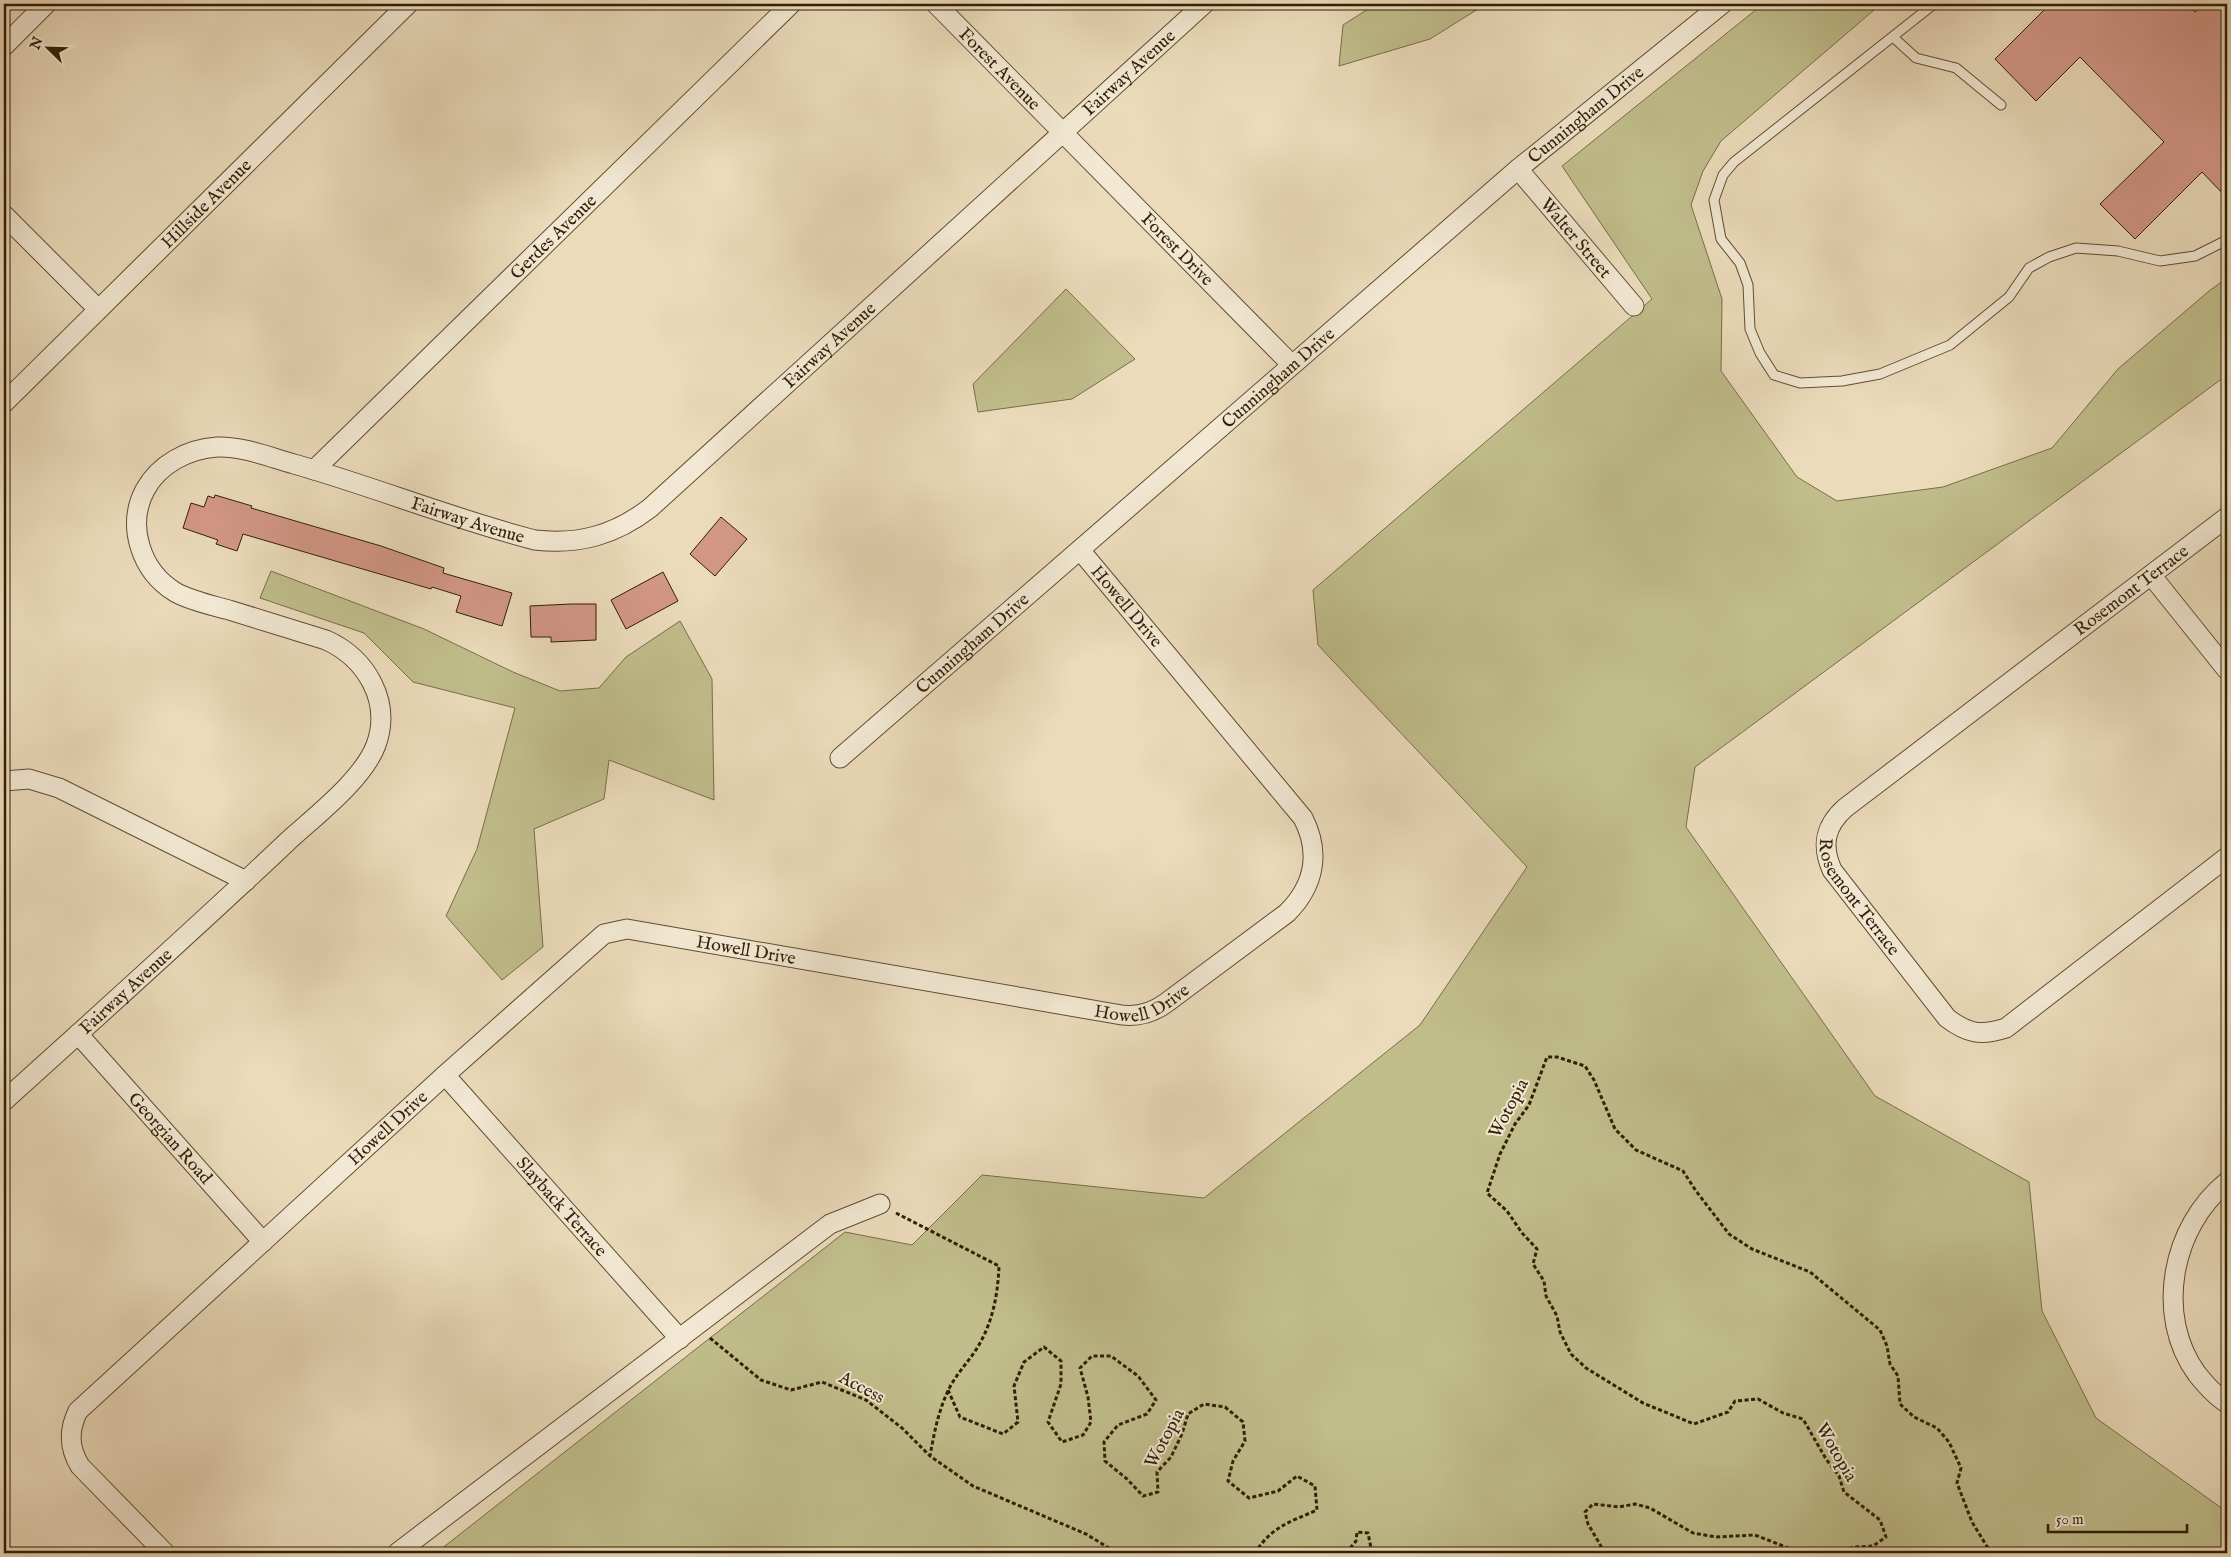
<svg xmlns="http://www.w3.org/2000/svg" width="2231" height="1557" viewBox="0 0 2231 1557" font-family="'IM FELL English',serif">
	<rect width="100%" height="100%" fill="#ebdbbb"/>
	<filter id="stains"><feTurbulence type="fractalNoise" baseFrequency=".004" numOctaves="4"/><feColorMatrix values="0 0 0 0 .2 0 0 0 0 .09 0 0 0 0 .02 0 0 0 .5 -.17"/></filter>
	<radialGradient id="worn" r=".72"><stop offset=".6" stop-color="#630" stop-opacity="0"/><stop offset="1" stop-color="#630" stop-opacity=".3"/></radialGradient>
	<path fill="#c0bd8b" stroke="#786e48" d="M1376 4H1486L1430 39 1339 66 1343 25Z
		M1763 4H1881L1721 141 1703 171 1691 205 1722 299 1721 371 1797 477 1837 501 1943 487 2052 448 2118 369 2209 291 2227 278V375L1695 767 1686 827 1875 1096 2029 1182 2042 1311 2096 1418 2227 1512V1553H436L845 1232 912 1245 982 1175 1204 1198 1420 1025 1527 867 1318 645 1313 590 1652 299 1562 166Z
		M1066 289 1135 359 1072 399 978 412 973 384Z
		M271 571 424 629 513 672 560 691 599 688 626 657 680 621 712 679 714 800 609 760 604 799 534 829 543 947 502 980 446 916 477 849 515 708 413 682 364 633 260 598Z"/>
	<path fill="#d39788" stroke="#311e05" d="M2050 4H2187L2195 12 2203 4H2227V198L2202 172 2135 239 2100 204 2164 142 2080 57 2036 101 1995 59Z
		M215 495 252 506 251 508 381 546 444 568 443 573 512 593 502 626 456 612 461 596 432 587 431 589 243 534 237 551 216 544 218 540 183 528 191 503 204 507 208 496 214 498Z
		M721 517 747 539 715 576 690 554Z
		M663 572 678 601 626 629 611 600Z
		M571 604H596V640L551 642V637H531L530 606Z"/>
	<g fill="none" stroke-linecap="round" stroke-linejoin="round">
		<defs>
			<path id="service" d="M1934 4 1734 162 1723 175 1714 200 1721 239 1740 263 1748 285 1750 329 1760 353 1774 375 1800 383 1842 381 1880 374 1950 345 2009 297 2029 268 2049 257 2076 248 2118 251 2160 261 2195 256 2227 240
				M1893 37 1916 58 1956 68 2001 105"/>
			<g id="minor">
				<path id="s1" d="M936 4 1291 364"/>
				<path d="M4 46 46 4"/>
				<path id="s2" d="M1518 169 1634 306"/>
				<path d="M4 215 98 309"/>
				<path id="s3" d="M4 403 408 4"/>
				<path id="s4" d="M314 470 791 4"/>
				<path id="s5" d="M2227 517 1845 808C1825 826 1821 845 1832 870L1947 1018C1968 1034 1981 1036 2006 1028L2227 857"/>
				<path d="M2151 575 2227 670"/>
				<path id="s6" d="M840 758 1518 169 1722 4"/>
				<path d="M4 781 29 779 59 788 246 881"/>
				<path id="s7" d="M78 1034 263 1242"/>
				<path id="s8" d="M445 1075 680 1339"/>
				<path id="s9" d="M4 1101C99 1015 194 930 287 842 314 817 363 780 376 745 392 701 366 658 326 640 294 630 261 620 229 610 211 605 191 601 175 592 141 571 126 526 145 490 159 464 188 449 217 447 242 446 269 457 294 464 375 487 453 519 535 540 579 545 615 535 650 508L1204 4"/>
				<path d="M2227 1182C2172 1226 2154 1315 2197 1374 2205 1384 2215 1396 2227 1403"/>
				<path id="s10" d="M165 1553 80 1466C69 1448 68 1431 78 1411L445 1075 604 934 627 929 1116 1014C1135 1018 1151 1014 1166 1003L1287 913C1314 886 1321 853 1303 818L1080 550"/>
				<path d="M397 1553 830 1224 880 1204"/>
			</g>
		</defs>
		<use href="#service" stroke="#604d32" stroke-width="11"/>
		<use href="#minor" stroke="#604d32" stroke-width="21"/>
		<path stroke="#311e05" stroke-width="3" stroke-dasharray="4 2.5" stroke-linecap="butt" d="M896 1213 999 1266C998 1293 993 1320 980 1343 971 1360 956 1373 948 1391 938 1412 934 1434 930 1456L973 1486 1086 1534 1117 1553
			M710 1338 761 1380 791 1390 822 1382 866 1400 902 1428 930 1456
			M948 1390 960 1417 1003 1434 1018 1422 1014 1386 1024 1362 1044 1347 1061 1361V1384L1048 1422 1062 1442 1083 1435 1091 1422 1088 1397 1080 1368 1092 1356H1111L1138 1376 1156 1400 1147 1414 1118 1425 1104 1442 1105 1461 1127 1479 1143 1496 1158 1492 1157 1472 1171 1457 1182 1434 1188 1414 1204 1404 1225 1407 1243 1422 1245 1441 1233 1461 1228 1481 1249 1498 1278 1491 1297 1476 1315 1486 1317 1510C1290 1522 1272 1526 1255 1553
			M1346 1553 1356 1541 1357 1532 1368 1533 1372 1553
			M1605 1553 1588 1524 1585 1512 1593 1504 1619 1507 1635 1504 1650 1508 1693 1533 1716 1537 1755 1535 1801 1553
			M1830 1553 1855 1547 1873 1546 1886 1537 1880 1520 1844 1492 1839 1476 1826 1459 1803 1419 1783 1413 1758 1399 1735 1401 1728 1412 1694 1424 1643 1403 1586 1368 1571 1354 1560 1332 1557 1316 1546 1296 1544 1281 1533 1264 1537 1249 1522 1233 1507 1211 1487 1193 1500 1154 1515 1124 1529 1105 1547 1057H1557L1585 1066 1594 1080 1615 1129 1636 1150 1683 1171 1696 1191 1729 1234 1752 1249 1810 1272 1880 1330 1887 1346 1890 1364 1898 1376 1900 1404 1914 1417 1937 1428 1949 1442 1961 1468 1957 1483 1972 1522 1991 1553"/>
		<use href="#service" stroke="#f2e8d3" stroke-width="9"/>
		<use href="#minor" stroke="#f2e8d3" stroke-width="19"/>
	</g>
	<g text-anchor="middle" stroke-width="4" stroke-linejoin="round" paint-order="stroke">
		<g font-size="18" fill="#311e05" stroke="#f2e8d3">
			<text dy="6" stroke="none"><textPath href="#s1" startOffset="91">Forest Avenue</textPath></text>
			<text dy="6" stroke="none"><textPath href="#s9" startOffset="2109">Fairway Avenue</textPath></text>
			<text dy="6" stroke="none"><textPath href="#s6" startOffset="985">Cunningham Drive</textPath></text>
			<text dy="6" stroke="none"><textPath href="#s3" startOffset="284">Hillside Avenue</textPath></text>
			<text dy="6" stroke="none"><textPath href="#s4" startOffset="334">Gerdes Avenue</textPath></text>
			<text dy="6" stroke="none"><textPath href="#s2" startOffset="90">Walter Street</textPath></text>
			<text dy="6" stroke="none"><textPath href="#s1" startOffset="344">Forest Drive</textPath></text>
			<text dy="6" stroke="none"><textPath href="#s9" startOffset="1704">Fairway Avenue</textPath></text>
			<text dy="6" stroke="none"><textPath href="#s6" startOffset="580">Cunningham Drive</textPath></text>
			<text dy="6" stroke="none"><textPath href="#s9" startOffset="1269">Fairway Avenue</textPath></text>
			<text transform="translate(2131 590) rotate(-37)" y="6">Rosemont Terrace</text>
			<text transform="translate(1127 606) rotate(50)" y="6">Howell Drive</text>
			<text dy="6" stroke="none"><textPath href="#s6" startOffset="175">Cunningham Drive</textPath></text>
			<text dy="6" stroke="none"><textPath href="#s5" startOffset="585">Rosemont Terrace</textPath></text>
			<text dy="6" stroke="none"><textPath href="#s10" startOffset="1034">Howell Drive</textPath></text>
			<text dy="6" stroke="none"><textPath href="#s9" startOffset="164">Fairway Avenue</textPath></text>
			<text dy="6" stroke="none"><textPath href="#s10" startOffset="1438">Howell Drive</textPath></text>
			<text transform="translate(1508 1108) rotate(-62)" y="6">Wotopia</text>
			<text dy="6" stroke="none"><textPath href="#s10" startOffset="599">Howell Drive</textPath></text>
			<text dy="6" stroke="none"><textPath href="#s7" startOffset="139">Georgian Road</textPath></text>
			<text dy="6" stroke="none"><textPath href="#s8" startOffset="176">Slayback Terrace</textPath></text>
			<text transform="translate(862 1387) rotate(28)" y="6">Access</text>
			<text transform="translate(1164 1438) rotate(-62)" y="6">Wotopia</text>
			<text transform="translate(1837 1452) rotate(60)" y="6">Wotopia</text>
		</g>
	</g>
	<rect width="2231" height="1557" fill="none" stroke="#ebdbbb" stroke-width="20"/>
	<rect x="5" y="5" width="2221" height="1547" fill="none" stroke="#311e05" stroke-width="2.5"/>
	<rect x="10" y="10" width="2211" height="1537" fill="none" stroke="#311e05"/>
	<g transform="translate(48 48) rotate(293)" stroke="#f2e8d3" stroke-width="4" paint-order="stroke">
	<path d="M0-4L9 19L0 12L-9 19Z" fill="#311e05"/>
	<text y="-8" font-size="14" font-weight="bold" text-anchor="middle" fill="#311e05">N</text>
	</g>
	<path d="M2048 1524v8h139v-8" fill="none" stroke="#311e05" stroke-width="2.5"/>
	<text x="2056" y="1524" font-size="15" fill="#311e05" stroke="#f2e8d3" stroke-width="4" paint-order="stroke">50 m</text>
	<rect width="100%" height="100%" filter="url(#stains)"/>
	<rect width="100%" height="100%" fill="url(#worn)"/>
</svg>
